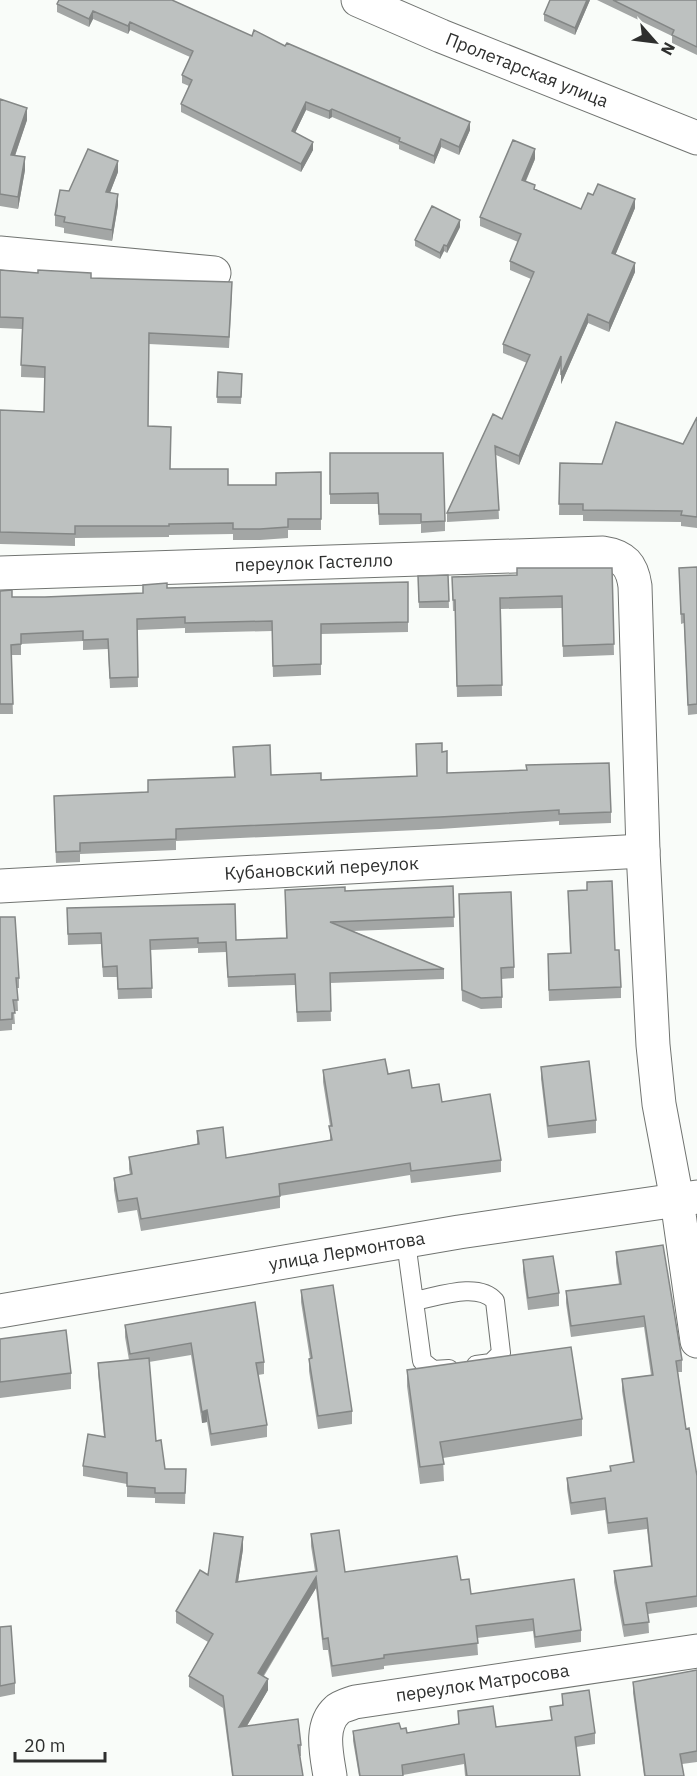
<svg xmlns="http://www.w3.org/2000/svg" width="697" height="1776" viewBox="0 0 697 1776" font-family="'IBM Plex Sans',sans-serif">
	<rect width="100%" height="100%" fill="#f9fcf9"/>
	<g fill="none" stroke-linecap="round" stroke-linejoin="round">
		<defs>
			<path id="lane" d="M406 1242 422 1361 433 1370 449 1369
				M414 1301C437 1297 478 1281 495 1301L501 1353 491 1363 476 1365"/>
			<g id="street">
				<path id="s1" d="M358 0 441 36 697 138"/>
				<path d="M0 253 214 273"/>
				<path id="s2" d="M0 573 603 553C624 556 632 565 635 586L643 851 653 1045 659 1104 677 1200 697 1341"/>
				<path id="s3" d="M0 886 643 851"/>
				<path id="s4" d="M330 1776C327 1756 319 1726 337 1710 341 1706 350 1704 355 1702L697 1651"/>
			</g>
			<g id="secondary">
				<path id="s5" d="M0 1311 459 1232 697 1197"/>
			</g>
		</defs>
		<use href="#lane" stroke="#717471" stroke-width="20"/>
		<use href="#street" stroke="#717471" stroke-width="35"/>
		<use href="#secondary" stroke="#717471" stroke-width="35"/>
		<use href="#lane" stroke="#fff" stroke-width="18"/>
		<use href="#street" stroke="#fff" stroke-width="33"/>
		<use href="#secondary" stroke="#fff" stroke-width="33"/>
	</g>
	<path fill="#a3a6a5" d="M550 0H590L575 35 544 21V14Z
		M597 0H697V55L672 43V36Z
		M57 4 252 36 285 46 470 130 459 155 441 147 434 164 399 149V145L332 117 329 119 306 110 295 133 313 150 301 172 181 112V104L189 86 182 83V75L190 57 130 30 128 34 93 19 89 27 57 12Z
		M0 99 27 120 15 156 25 170 18 209 0 206Z
		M535 159 526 181 535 189 581 209 635 208 615 255 635 272 609 332 588 323 561 384V365L519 465 496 455 499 519 447 522V513L502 419 527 363 503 353V344L531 279 510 270V261L518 242 480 226V217Z
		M118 172 110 192 118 205 112 241 64 233V228L55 226V215L69 191Z
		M460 227 447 253 444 251 440 259 415 246V240Z
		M0 270 91 278 232 293 229 348 149 344 148 426 170 469 228 485H276L321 472V530H288V538L260 540H233V534L169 535V537L75 538V546L0 544V410L44 412 45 378 21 377 22 329 0 328Z
		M218 372 242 374 241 404 217 403Z
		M697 417V528L681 526V522L583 521V515H559L560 463 602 464 683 444Z
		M330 453 445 521V531L421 533V524L379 525 378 504H330Z
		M697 567V714L688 715 684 623 681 624 679 568Z
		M612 568 614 655 563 657 562 608 501 609 502 696 457 697 455 611H453L452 577 517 575Z
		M448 575 449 608H419L418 576Z
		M408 582V632L321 634V675L273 677 272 631 185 633V628L137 630 138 687 110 688 108 649 83 650V641L21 644V655H11L13 714H0V591L12 597H45L143 593 167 588Z
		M233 747 271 775 321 780 417 776 442 752 447 773 611 812V823L559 825V821L440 829 176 841V850L80 854V862L56 863 54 807 234 777Z
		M453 886 454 927 353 931 444 969V979L330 983 331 1021 297 1022 295 985 228 987 226 952 198 953V948L151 950 152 998 118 999 117 977H103L101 944 68 945 67 908 236 940 286 938 285 890 345 891Z
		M568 891 615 950 621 987V998L549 1001 548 965 570 953Z
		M459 894 514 967V978L502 979V1008L481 1009 462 1001Z
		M0 917 19 978V988H17L18 1011H14L15 1024H12V1030L0 1031Z
		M541 1067 596 1120V1133L548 1138 541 1079Z
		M323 1070 388 1074 412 1088 442 1102 501 1160V1172L411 1183 410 1175 280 1196V1208L141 1231 137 1210 118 1213 114 1190V1178L130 1175 129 1169V1157L197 1144V1131L226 1158 330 1141V1126L323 1082Z
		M616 1252 682 1360V1372H678L686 1429 697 1476V1607L648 1614 649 1633 624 1637 614 1582V1571L651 1566 647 1529 608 1534 605 1510 571 1515 567 1489V1478L610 1471V1466L633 1463 622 1391V1379L651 1375 644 1327 571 1337 566 1303V1291L619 1284 616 1263Z
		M523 1260 559 1293V1306L528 1310 523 1272Z
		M301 1290 352 1411V1424L318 1429 309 1371V1359H310L301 1302Z
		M125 1325 264 1362V1374L258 1375 267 1425V1437L211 1446 207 1422 202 1423 191 1355 149 1362 156 1441 165 1469H186L185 1504 155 1503V1498L127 1497V1484L83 1476V1466L104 1437 98 1373V1363L129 1360 125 1337Z
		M0 1339 71 1373V1389L0 1398Z
		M407 1370 582 1419V1436L443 1458 444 1481 420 1484 407 1386Z
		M311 1534 345 1572 461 1580 471 1594 581 1630V1642L535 1648 533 1631 477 1638 478 1655 384 1666V1669L332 1677 328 1650H323L316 1588 264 1676 268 1690 247 1726 301 1745V1756H300L303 1776H232L223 1708 189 1687V1676L208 1642 176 1623V1611L208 1575 243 1549 238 1582 315 1571 311 1546Z
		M0 1627 15 1683V1694L0 1697Z
		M697 1670V1762L682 1764 684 1776H644L633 1693V1682Z
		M562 1694 595 1733V1744L576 1747 580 1776H465L464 1764 403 1775V1776H359L353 1741V1731L401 1729 407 1733 458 1724V1711L496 1727 551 1720 550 1707 562 1705Z"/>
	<path fill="#848786" d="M587 0H590L575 35V28Z
		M93 11V19L89 27V19Z
		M130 22V30L128 34V26Z
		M306 102V110L292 139V131Z
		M27 108V120L11 167V155Z
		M332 109V117L329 119V111Z
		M470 122V130L459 155V147Z
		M441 139V147L434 164V156Z
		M313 142V150L301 172V164Z
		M535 149V159L522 189V180Z
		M25 157V170L18 209V197Z
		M118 161V172L106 203V192Z
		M118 194V205L112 241V230Z
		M635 199V208L612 263V253Z
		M460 220V227L447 253V246Z
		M444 245V251L440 259V253Z
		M635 263V272L609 332V323Z
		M588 314V323L561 384V375Z
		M561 356V365L519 465V456Z
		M207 1410V1422L202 1423V1412Z
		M243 1537V1549L236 1594V1582Z
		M316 1577V1588L258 1684V1673Z
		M268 1679V1690L239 1739V1727Z"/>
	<path fill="#bdc1c0" stroke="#848786" stroke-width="1.5" d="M59 0H172L252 36 254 30 285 46 287 43 470 122 459 147 441 139 434 156 399 141 400 138 332 109 329 111 306 102 292 131 313 142 301 164 181 104 192 80 182 75 193 51 130 22 128 26 93 11 89 19 57 4Z
		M550 0H587L575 28 544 14Z
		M613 0H697V47L672 35 674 30Z
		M0 99 27 108 11 155 25 157 18 197 0 194Z
		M513 140 535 149 522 180 535 185 534 189 581 209 588 193 593 195 598 184 635 199 612 253 635 263 609 323 588 314 561 375V356L519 456 495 446 499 510 447 513 493 414 502 419 530 355 503 344 534 272 510 261 521 234 480 217Z
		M88 149 118 161 106 192 118 194 112 230 64 222 65 217 55 215 60 190 69 191Z
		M432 206 460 220 447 246 444 245 440 253 415 240Z
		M0 270 38 273V270L91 273V278L232 282 229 337 149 333 148 426 171 427 170 469H228V485H276V473L321 472V519H288V527L260 529H233V523L169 524V526H75V534L0 532V410L44 412 45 367 21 365 23 318 0 317Z
		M218 372 242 374 241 397H217Z
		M697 417V517L681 515 682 511 583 510V504H559L560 463 602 464 616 422 683 444Z
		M330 453H443L445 521 421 522V514H379L378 493 330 494Z
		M697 567V704L688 705 684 614H681L679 568Z
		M517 568H612L614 644 563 646 562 596 500 598 502 685 457 686 455 600H453L452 577 517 575Z
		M448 575 449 601 419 602 418 576Z
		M408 582V622L321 624V664L273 666 272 621 185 623V617L137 619 138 677 110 678 108 639 83 640V631L21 634V644L11 645 13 704H0V591L12 590V597H45L143 593V585L167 583V588Z
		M442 743V752L447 751V773L527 770 526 765 609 763 611 812 559 814V810L440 817 176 829V839L80 843V851L56 852 54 796 148 792V780L235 777 233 747 270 745 271 775 321 773V780L417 776 416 744Z
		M612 881 615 950H619L621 987 549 990 548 954 571 953 568 891 587 890V882Z
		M453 886 454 917 330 922 444 969 330 973 331 1011 297 1012 295 974 228 977 226 942 198 943V938L150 940 152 988 118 989 117 966 103 967 101 933 68 934 67 908 235 904 236 940 287 938 285 890 345 887V891Z
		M511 892 514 967 501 968 502 997 481 998 462 990 459 894Z
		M0 917H15L19 978H16L18 1000H13L15 1013H12V1019L0 1020Z
		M385 1059 388 1074 409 1070 412 1088 439 1084 442 1102 490 1094 501 1160 411 1171 410 1163 279 1184 280 1196 141 1219 137 1198 118 1201 114 1178 132 1174 129 1157 199 1144 197 1131 223 1127 226 1158 332 1140 329 1126H332L323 1070Z
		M589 1061 596 1120 548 1126 541 1067Z
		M663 1245 682 1360 676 1361 686 1429 689 1428 697 1476V1596L646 1603 649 1622 624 1625 614 1571 652 1566 647 1518 608 1523 605 1498 571 1503 567 1478 611 1471 610 1466 634 1462 622 1379 653 1375 644 1316 571 1326 566 1291 621 1284 616 1252Z
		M553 1256 559 1293 528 1298 523 1260Z
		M333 1285 352 1411 318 1416 309 1359 312 1358 301 1290Z
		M255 1302 264 1362 256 1363 267 1425 211 1434 207 1410 202 1412 191 1343 130 1354 125 1325Z
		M66 1330 71 1373 0 1382V1339Z
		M571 1347 582 1419 440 1442 444 1464 420 1467 407 1370Z
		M149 1358 156 1441 161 1440 165 1469H186L185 1493H155V1488L127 1486V1473L83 1466 88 1434 105 1437 98 1363Z
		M339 1530 345 1572 457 1556 461 1580 469 1579 471 1594 574 1579 581 1630 535 1637 533 1619 476 1626 478 1643 384 1655V1658L332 1666 328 1638 323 1639 316 1577 258 1673 268 1679 239 1727 298 1719 301 1745H298L303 1776H233L223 1696 189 1676 213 1634 176 1611 200 1570 208 1575 214 1533 243 1537 236 1582 317 1571 311 1534Z
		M11 1626 15 1683 0 1686V1627Z
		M697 1670V1751L680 1754 684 1776H645L633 1682Z
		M589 1690 595 1733 575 1737 580 1776H467L464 1754 402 1765 403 1776H360L353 1731 399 1723 401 1729 406 1728 407 1733 459 1724 458 1711 493 1706 496 1727 552 1720 550 1707 563 1705 562 1694Z"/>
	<g text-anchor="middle" stroke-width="5" stroke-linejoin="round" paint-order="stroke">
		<g font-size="18" fill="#2e2f2e" stroke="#f9fcf9">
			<text dy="6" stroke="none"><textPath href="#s1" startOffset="183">Пролетарская улица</textPath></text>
			<text dy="6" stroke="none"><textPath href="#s2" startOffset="314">переулок Гастелло</textPath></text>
			<text dy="6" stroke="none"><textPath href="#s3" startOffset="322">Кубановский переулок</textPath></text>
			<text dy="6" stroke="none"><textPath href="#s5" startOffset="352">улица Лермонтова</textPath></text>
			<text dy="6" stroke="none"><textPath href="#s4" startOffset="218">переулок Матросова</textPath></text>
		</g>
	</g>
	<g transform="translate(655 42) rotate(118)" stroke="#f9fcf9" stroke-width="4.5" paint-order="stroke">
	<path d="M0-4.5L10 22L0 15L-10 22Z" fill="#2e2f2e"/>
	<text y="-9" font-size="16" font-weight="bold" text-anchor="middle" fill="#2e2f2e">N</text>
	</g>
	<path d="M15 1752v9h90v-9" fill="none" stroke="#2e2f2e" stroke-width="3"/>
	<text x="24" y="1752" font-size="18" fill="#2e2f2e" stroke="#f9fcf9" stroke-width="4.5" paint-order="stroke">20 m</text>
</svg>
